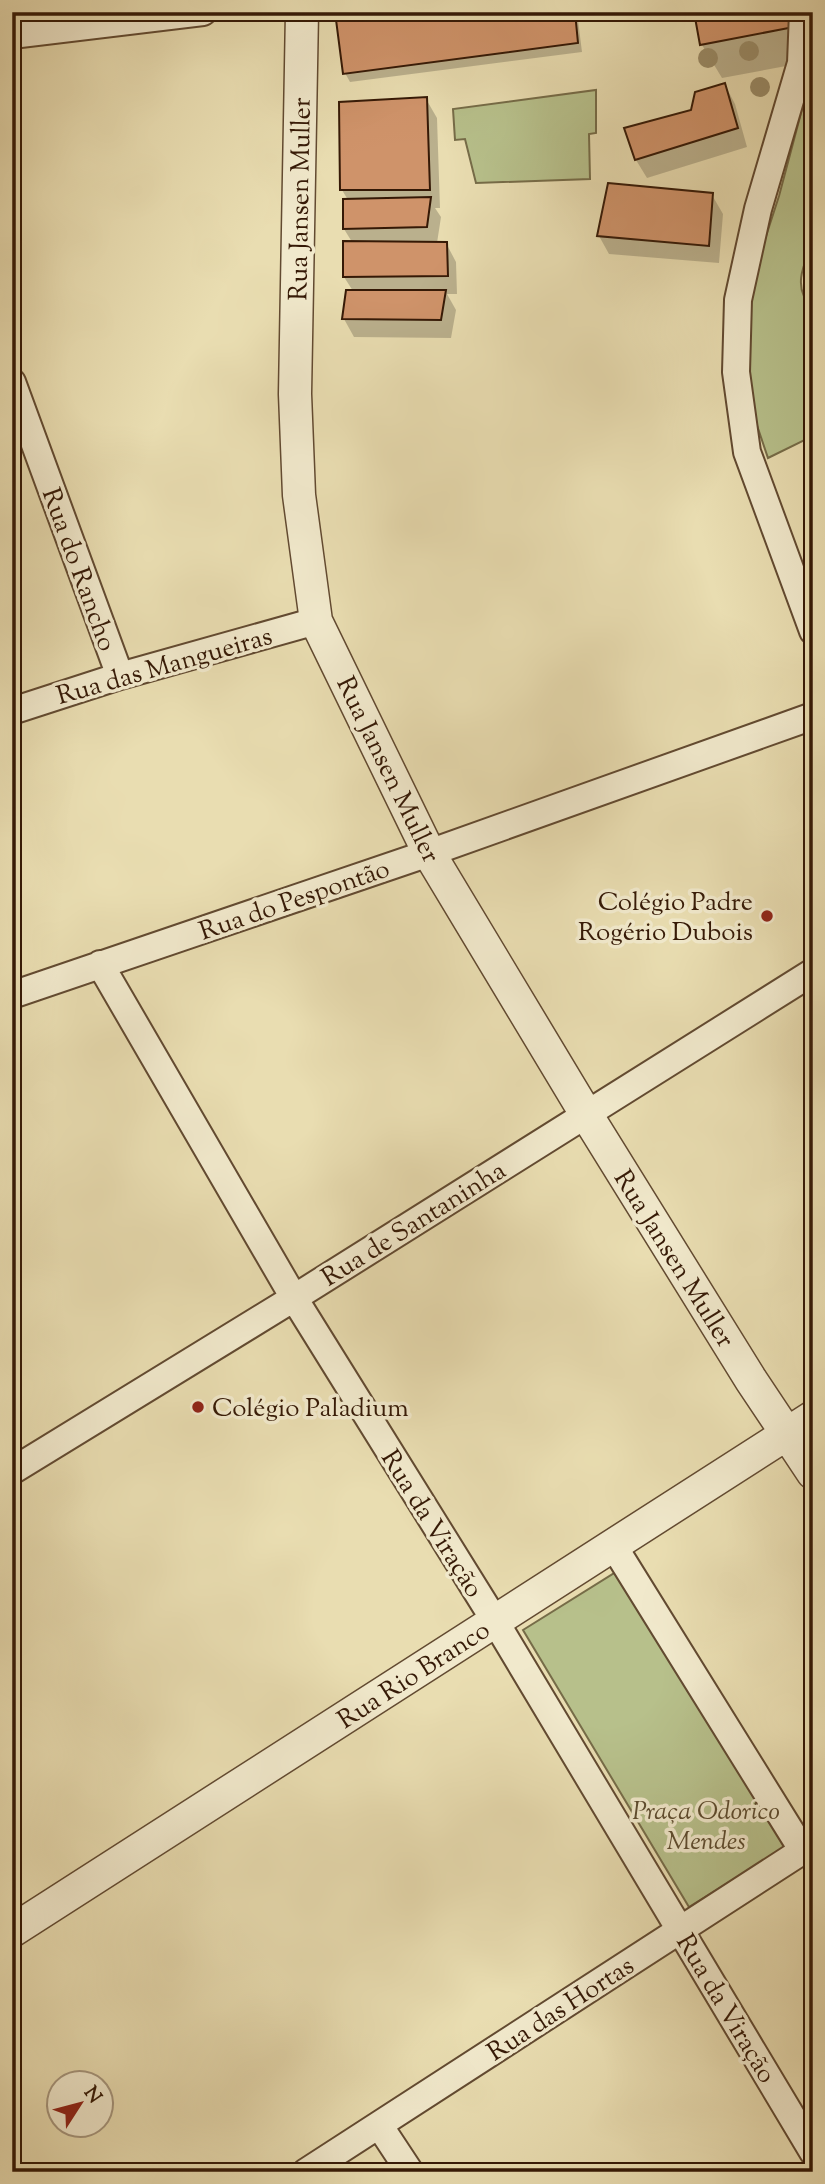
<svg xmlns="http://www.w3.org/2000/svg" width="825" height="2184" viewBox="0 0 825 2184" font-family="'Sorts Mill Goudy',serif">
	<rect width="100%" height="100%" fill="#e9ddb1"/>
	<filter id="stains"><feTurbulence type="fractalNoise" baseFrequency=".00286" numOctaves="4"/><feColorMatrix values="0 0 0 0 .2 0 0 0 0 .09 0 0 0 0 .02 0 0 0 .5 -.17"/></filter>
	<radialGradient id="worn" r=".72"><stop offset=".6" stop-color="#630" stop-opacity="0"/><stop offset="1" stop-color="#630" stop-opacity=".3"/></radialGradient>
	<path fill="#b7c08b" stroke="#766c48" stroke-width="2" d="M813 68V242C804 263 791 290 813 307V436L768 458 747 396 749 316 757 264 779 196Z
		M596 90V133L589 134 590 179 476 183 465 139 455 140 453 109Z
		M616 1572 787 1846 689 1907 523 1630Z"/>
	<path fill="#0003" d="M337 12H577L582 52 350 82 345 73Z
		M696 12H807L813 61 722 78 702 45Z
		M725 85 735 104 747 147 647 178 636 160Z
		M426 99 437 118 440 208H435L441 217 437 243H446L456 262 457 294H447L456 310 451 338 354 337 344 319 353 291 344 277 352 242 344 229 348 200 342 190Z
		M712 195 723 214 719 263 609 254 599 236Z"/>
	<path fill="#cf936a" stroke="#351906" stroke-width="2" d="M335 12H575L578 43 343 74Z
		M694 12H793L794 27 700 45Z
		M725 83 738 128 635 160 624 128 691 110 695 92Z
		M427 97 430 190H340L339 102Z
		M608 183 713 193 709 246 597 236Z
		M431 197 427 227 343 229V199Z
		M343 241 447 242 448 276 343 277Z
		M346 290H446L441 320 342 319Z"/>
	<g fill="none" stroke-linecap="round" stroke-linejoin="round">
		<defs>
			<path id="minor" d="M803 12 801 63 758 209 738 300 736 372 747 452 813 631
				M12 35 203 12
				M12 382 120 676
				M12 711 120 676 316 621
				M100 964 294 1298 495 1621 813 2152
				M12 995 429 853 813 716
				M12 1471 294 1298 813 972
				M613 1545 803 1851
				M379 2125 410 2172
				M306 2172 813 1844"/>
			<path id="tertiary" d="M302 12 295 394 299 495 316 621 429 853 586 1114 751 1380 813 1473
				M12 1931 813 1417"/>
		</defs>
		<use href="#minor" stroke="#624a31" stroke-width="30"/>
		<use href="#tertiary" stroke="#624a31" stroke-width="35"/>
		<use href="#minor" stroke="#f1e9cc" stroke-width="26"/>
		<use href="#tertiary" stroke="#f1e9cc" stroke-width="32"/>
	</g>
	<g fill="#9b8d69">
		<circle cx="749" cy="51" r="10"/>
		<circle cx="708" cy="58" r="10"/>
		<circle cx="760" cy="87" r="10"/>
	</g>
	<g fill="#8f2418" stroke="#f1e9cc" stroke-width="2.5">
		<circle cx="767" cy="916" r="7"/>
		<circle cx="198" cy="1407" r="7"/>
	</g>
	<g text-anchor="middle" stroke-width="7" stroke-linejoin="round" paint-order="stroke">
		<g font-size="26" fill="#351906" stroke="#f1e9cc">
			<text transform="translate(299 199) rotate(-89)" y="9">Rua Jansen Muller</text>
			<text transform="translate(80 569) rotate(70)" y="9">Rua do Rancho</text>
			<text transform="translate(164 665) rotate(-16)" y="9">Rua das Mangueiras</text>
			<text transform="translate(389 769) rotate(64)" y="9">Rua Jansen Muller</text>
			<text transform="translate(294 899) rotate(-19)" y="9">Rua do Pespontão</text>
			<text transform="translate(413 1223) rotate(-32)" y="9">Rua de Santaninha</text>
			<text transform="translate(675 1258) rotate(58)" y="9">Rua Jansen Muller</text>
			<text transform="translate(433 1523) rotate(58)" y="9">Rua da Viração</text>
			<text transform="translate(413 1674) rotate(-33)" y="9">Rua Rio Branco</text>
			<text transform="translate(560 2008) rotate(-33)" y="9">Rua das Hortas</text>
			<text transform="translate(727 2008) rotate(59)" y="9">Rua da Viração</text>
		</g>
		<g font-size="26" fill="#351906" stroke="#f1e9cc" text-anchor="end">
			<text x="753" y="910">Colégio Padre<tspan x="753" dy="30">Rogério Dubois</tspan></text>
			<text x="212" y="1416" text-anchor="start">Colégio Paladium</text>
		</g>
		<g font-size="26" font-style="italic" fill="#5c4b2e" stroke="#f1e9cc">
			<text x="706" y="1819">Praça Odorico<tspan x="706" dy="30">Mendes</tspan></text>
		</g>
	</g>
	<rect width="825" height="2184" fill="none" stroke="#e9ddb1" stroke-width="42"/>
	<rect x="14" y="14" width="797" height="2156" fill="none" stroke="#351906" stroke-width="3.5"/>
	<rect x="21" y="21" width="783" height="2142" fill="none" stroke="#351906" stroke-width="2"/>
	<g transform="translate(80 2104) rotate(54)"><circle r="33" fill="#f1e9cc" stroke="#a6967d" stroke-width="2"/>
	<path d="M0-5L12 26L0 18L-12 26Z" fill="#8f2418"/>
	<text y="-10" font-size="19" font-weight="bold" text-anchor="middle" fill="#351906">N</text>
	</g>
	<rect width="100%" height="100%" filter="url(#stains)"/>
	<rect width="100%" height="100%" fill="url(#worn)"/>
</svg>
